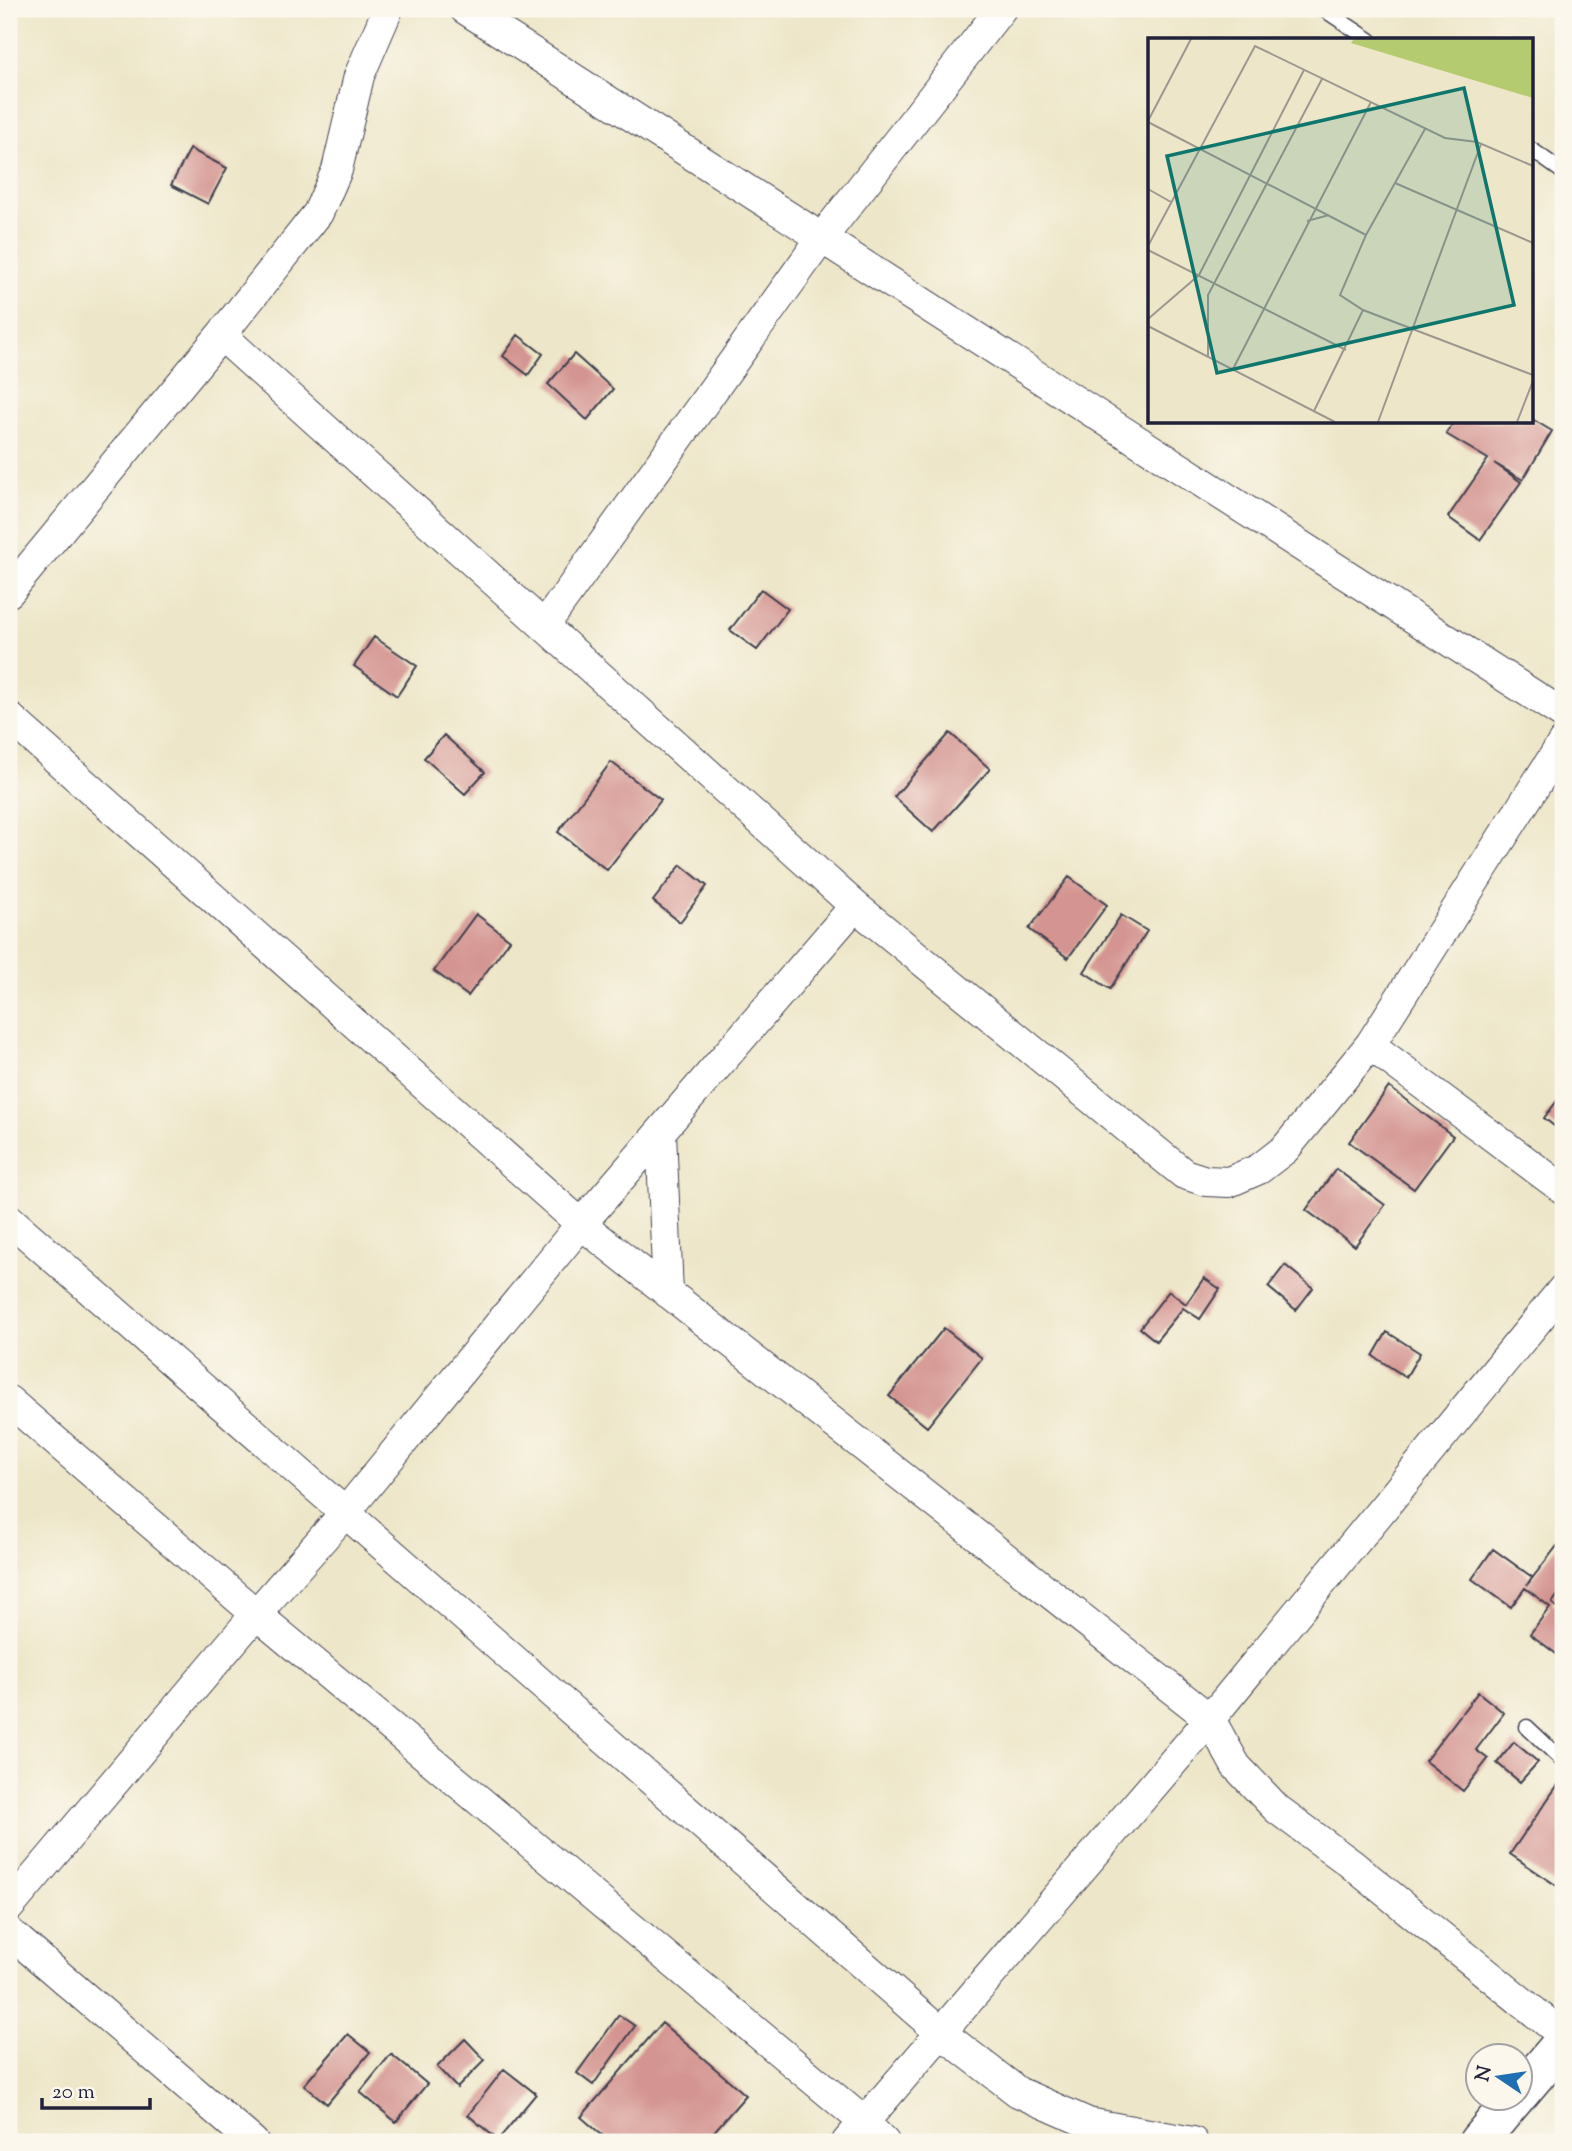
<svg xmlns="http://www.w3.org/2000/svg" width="1572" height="2151" viewBox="0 0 1572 2151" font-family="'Sorts Mill Goudy',serif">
	<rect width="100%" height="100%" fill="#fbf7ec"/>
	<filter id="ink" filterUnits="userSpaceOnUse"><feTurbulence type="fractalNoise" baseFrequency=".0143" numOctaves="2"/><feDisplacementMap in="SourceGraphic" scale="14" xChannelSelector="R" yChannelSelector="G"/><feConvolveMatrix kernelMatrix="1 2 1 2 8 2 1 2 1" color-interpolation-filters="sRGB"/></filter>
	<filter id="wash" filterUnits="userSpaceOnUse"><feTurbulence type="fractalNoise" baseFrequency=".00686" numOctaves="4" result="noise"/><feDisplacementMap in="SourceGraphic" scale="28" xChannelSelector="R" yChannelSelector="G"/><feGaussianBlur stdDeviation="1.57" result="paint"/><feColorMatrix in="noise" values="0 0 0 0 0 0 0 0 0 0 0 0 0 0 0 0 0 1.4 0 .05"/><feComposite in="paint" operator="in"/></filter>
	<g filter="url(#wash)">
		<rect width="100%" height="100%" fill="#ede6c8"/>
		<g id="blocks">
			<path fill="#d49491" d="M190 149 227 168 208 204 171 185Z
				M518 335 543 354 528 375 503 356Z
				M574 354 613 389 587 420 548 384Z
				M1532 419 1552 431 1523 480 1494 463 1521 482 1480 540 1448 517 1488 459 1446 434 1454 422H1532Z
				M761 589 788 609 757 650 730 630Z
				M374 637 417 666 397 696 354 666Z
				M950 733 990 769 933 832 894 797Z
				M444 735 485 772 465 794 424 758Z
				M611 762 661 800 607 870 558 832Z
				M681 865 707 886 680 922 653 901Z
				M1069 877 1107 905 1068 958 1029 929Z
				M476 914 510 940 468 996 434 971Z
				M1121 915 1147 931 1110 989 1084 972Z
				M1389 1087 1453 1136 1414 1189 1349 1142Z
				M1563 1093V1133L1544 1118Z
				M1336 1169 1385 1205 1355 1246 1306 1210Z
				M1285 1265 1313 1288 1296 1310 1268 1287Z
				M1204 1278 1220 1289 1200 1319 1183 1308 1156 1341 1140 1328 1169 1291 1186 1304Z
				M944 1328 982 1358 927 1427 889 1396Z
				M1387 1332 1420 1353 1406 1377 1373 1356Z
				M1557 1546 1563 1551V1588L1552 1603 1559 1609 1563 1603V1659L1530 1634 1550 1607 1525 1588 1511 1607 1472 1579 1493 1549 1532 1577 1527 1585Z
				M1478 1692 1504 1713 1476 1750 1488 1759 1463 1791 1425 1761Z
				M1514 1742 1538 1762 1520 1782 1497 1763Z
				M1557 1786 1563 1791V1890L1510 1854Z
				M619 2015 635 2026 593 2085 577 2073Z
				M662 2023 746 2095 705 2142H610L581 2117Z
				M348 2034 370 2052 327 2104 304 2085Z
				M465 2039 485 2060 457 2088 437 2067Z
				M391 2054 427 2084 396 2122 360 2092Z
				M504 2069 536 2094 498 2140 468 2115Z"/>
		</g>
	</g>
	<g filter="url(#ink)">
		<use href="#blocks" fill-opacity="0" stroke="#403f50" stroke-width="2"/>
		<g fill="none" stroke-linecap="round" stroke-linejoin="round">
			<defs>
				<path id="service" d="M1323 9 1370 40
					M1532 150 1563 172
					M1527 1727 1563 1761"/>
				<path id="minor" d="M465 9 1563 714
					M221 335 855 906 1184 1174 1206 1181 1229 1182 1259 1169 1285 1149 1370 1045 1563 742
					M9 592 221 335 318 213 337 170 359 76 388 9
					M544 626 821 239 1001 9
					M9 717 581 1224 1210 1719 1236 1766 1277 1809 1350 1863 1563 2035
					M1370 1045 1563 1189
					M661 1132 668 1293
					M9 1219 940 2032 1018 2092 1088 2123 1193 2142
					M9 1401 256 1614 864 2122 884 2142
					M9 1907 256 1614 345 1513 581 1224 855 906
					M9 1932 253 2142
					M847 2142 1210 1719 1563 1289"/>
				<path id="secondary" d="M1520 2093 1563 2042
					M1478 2142 1515 2098"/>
			</defs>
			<use href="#service" stroke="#403f50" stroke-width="17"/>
			<use href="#minor" stroke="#403f50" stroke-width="32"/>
			<use href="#secondary" stroke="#403f50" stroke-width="41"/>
			<use href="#service" stroke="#fff" stroke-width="14"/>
			<use href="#minor" stroke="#fff" stroke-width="30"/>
			<use href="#secondary" stroke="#fff" stroke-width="38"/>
		</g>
	</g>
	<g transform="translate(1148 38)">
		<rect width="385" height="385" fill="#ede6c8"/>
		<path d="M206 1H385V60L203 5Z" fill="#b5cb70"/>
		<path fill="none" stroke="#9c9890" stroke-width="2" d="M0 83 43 1M0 84 218 197M277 91 218 197 192 257 215 272 385 337M247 145 385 205M0 151 23 164M159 183 181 177M0 208 107 8 297 100 329 104 385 128M0 212 198 312M0 281 51 237 156 32M0 288 187 384M60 318V257L174 41M85 331 223 64M166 373 215 272M230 384 333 106M369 384 385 343"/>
		<path fill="#0f766e" fill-opacity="0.15" stroke="#0f766e" stroke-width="3.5" d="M316 50 366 267 69 335 19 118Z"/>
		<rect width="385" height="385" fill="none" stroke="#22223b" stroke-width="3.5"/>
	</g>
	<rect width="1572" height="2151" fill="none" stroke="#fbf7ec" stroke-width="35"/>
	<g transform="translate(1499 2077) rotate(283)"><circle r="33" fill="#fbf7ec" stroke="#a4a2a5" stroke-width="2"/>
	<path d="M0-5L12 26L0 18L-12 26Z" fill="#1f6fb2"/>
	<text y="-10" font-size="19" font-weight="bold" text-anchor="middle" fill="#22223b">N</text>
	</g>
	<path d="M42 2098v10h108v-10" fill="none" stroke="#22223b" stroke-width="3.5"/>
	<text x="52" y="2098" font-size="21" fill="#22223b" stroke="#fbf7ec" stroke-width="5" paint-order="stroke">20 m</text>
</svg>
